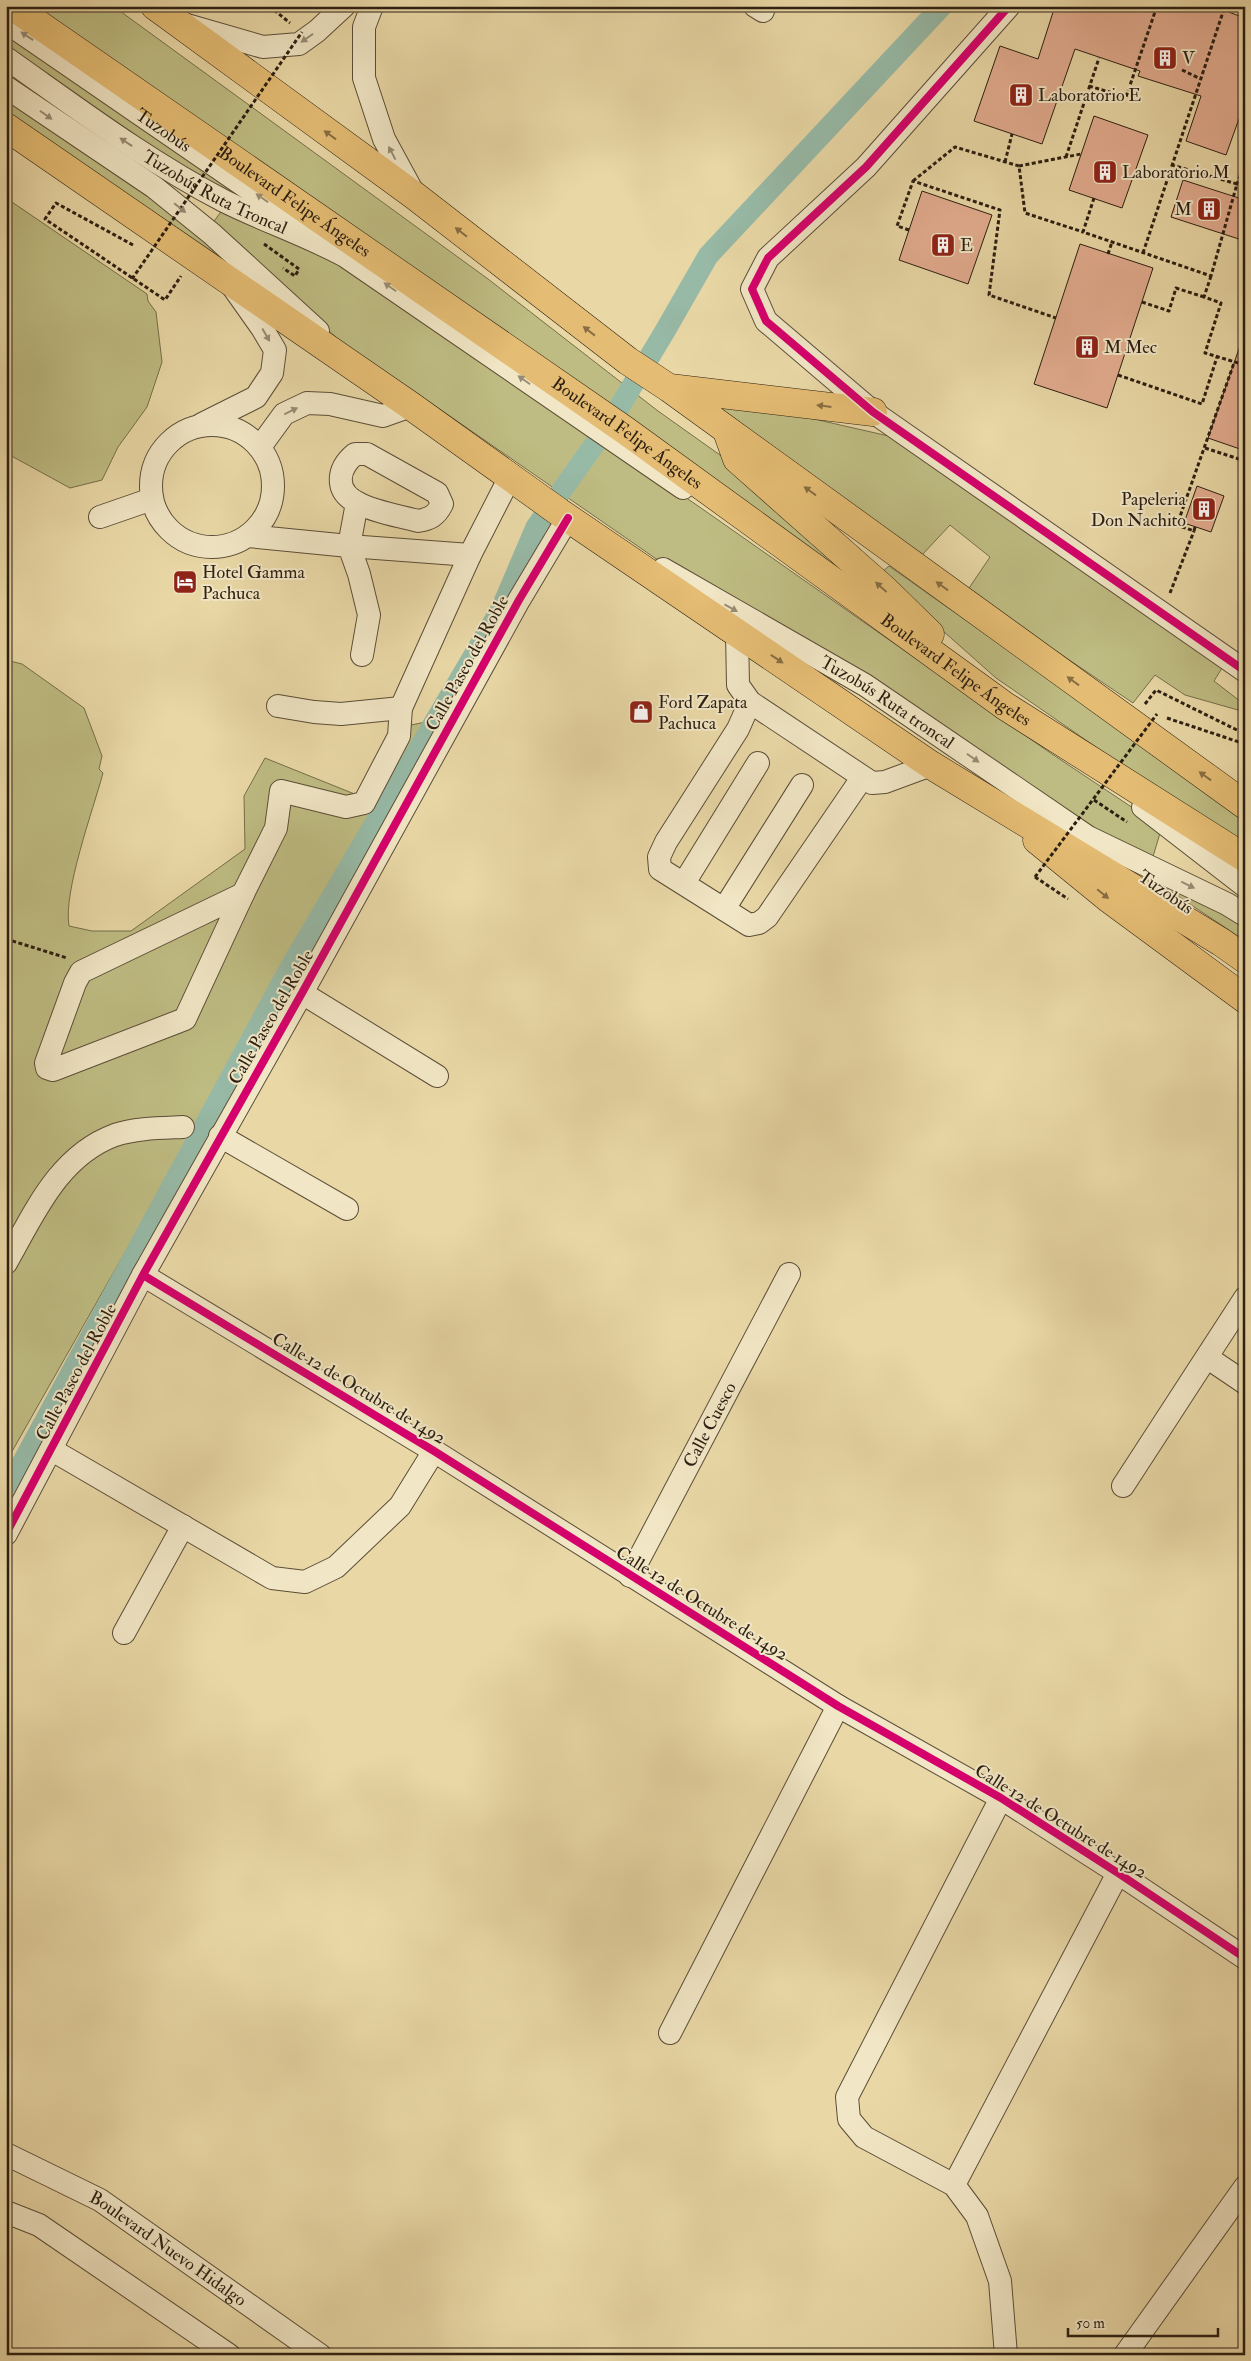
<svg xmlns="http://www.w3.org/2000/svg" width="1251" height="2361" viewBox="0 0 1251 2361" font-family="'IM FELL Double Pica',serif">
	<rect width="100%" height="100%" fill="#e9d8a6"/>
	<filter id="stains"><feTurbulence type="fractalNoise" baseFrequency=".004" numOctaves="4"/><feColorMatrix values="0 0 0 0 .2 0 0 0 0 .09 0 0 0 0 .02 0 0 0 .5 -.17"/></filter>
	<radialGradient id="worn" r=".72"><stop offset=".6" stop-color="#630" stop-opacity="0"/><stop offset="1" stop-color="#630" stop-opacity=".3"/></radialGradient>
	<path fill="#bebc82" stroke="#756e4a" d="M37 6H113L488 279 658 411 751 477 850 576 238 152Z
		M6 28 261 202 234 200 6 51Z
		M6 92 146 189 232 265 6 112Z
		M6 198 147 294 148 301 156 312 162 362 147 407 118 447 102 480 70 488 6 453Z
		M223 209 351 268 701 508 1049 752 1136 810 1161 830 1151 863 665 565 337 338 212 224Z
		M700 393 893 437 1222 668 1214 681 1245 705V712L1185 695 1155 675 1133 703 967 591 990 557 950 525 922 555Z
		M889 566 1245 818V850L996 678 898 591 882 572Z
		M6 660 22 664 84 708 102 756 99 769 103 773C93 810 63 892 69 926L92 931H131L245 849 244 796 265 758 357 795 391 729 426 722 6 1462Z
		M1140 871 1245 921V940L1241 938Z"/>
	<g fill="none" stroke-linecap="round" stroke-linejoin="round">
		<path stroke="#97baa7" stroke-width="21" d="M6 1493 291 966 501 609 536 527 611 421 665 331 708 256 942 6"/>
	</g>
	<path fill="#e2ac8f" stroke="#2c1f12" d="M1055 6H1212L1245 18V102L1226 155 1186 141 1201 96 1138 76 1140 71 1075 49 1042 144 974 121 1000 46 1038 59Z
		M1094 116 1148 135 1122 208 1069 190Z
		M1183 180 1245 200V241L1171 217Z
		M922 191 992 215 968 284 899 260Z
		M1080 244 1153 268 1107 408 1034 384Z
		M1242 340 1245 341V436L1240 449 1208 438Z
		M1197 486 1224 496 1211 532 1184 523Z"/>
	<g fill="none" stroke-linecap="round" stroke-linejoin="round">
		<defs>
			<g id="minor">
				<path d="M372 6 364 27V78L384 139 415 196"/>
				<path d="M755 6 763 11"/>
				<path d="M1009 6 866 167 768 258 752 289 766 321 873 412 1245 671"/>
				<path id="s1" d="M6 22 297 222"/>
				<path d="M187 25 263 47 299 44 317 31 344 6"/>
				<path id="s2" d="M6 58C77 108 147 161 224 201 264 221 306 235 345 256L683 488"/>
				<path d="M6 87 154 187 212 234 318 331"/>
				<path d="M202 424 256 397 272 373 275 350 262 328 233 287"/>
				<circle cx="212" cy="486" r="61"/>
				<path d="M260 447 284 414 307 403 330 404 383 416 411 406"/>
				<path d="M355 454H367L437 493 442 504C436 516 430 519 418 521 400 516 374 512 358 503 334 491 337 469 355 454Z"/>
				<path d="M357 503 349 546 470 555"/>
				<path d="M100 517 152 499"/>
				<path d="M248 536 349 546 359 574 369 615 362 655"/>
				<path id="s3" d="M663 569 865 685 1088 837 1227 904 1245 915"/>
				<path d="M737 632 738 685 750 702 872 783 885 782 931 765"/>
				<path d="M750 702 738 729 666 842 659 857 660 869 749 925 759 923 767 917 862 778"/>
				<path d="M278 706 314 712 341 714 401 708"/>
				<path d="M1143 807 1245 886"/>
				<path d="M684 883 758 763"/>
				<path d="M243 894 185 1019 53 1070 47 1068 46 1063 75 983 81 972Z"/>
				<path d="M243 894 276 828 281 791 346 807 364 803 399 736 401 708 470 555 510 477"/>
				<path d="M724 909 802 785"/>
				<path d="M302 993 437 1076"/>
				<path d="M220 1136 347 1209"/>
				<path d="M6 1263C34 1214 58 1156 115 1135 136 1128 161 1128 183 1127"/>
				<path d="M143 1275 434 1451 838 1706 1001 1798 1118 1873 1245 1958"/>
				<path d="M1208 1358 1245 1383"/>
				<path d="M52 1450 272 1578 305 1582 336 1567 400 1506 434 1451"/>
				<path d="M1123 1486 1245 1298"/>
				<path d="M6 1534 143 1275 302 993 519 600 568 518"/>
				<path id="s4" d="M630 1576 789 1274"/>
				<path d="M124 1633 183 1526"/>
				<path d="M1001 1798 847 2097 849 2119 864 2137 954 2185 977 2216 1000 2281 1006 2355"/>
				<path d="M670 2033 838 1706"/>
				<path id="s5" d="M6 2154 100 2200 320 2355"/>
				<path d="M954 2185 1118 1873"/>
				<path d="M6 2212 39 2225 229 2355"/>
				<path d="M1125 2355 1245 2187"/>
			</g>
			<path id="major" d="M155 6 415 196 628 361 669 388 1245 805
				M670 388 873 412
				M1037 840 1108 898 1245 999"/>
			<g id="highway">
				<path id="s6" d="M12 6 626 431 1005 706 1245 858"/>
				<path d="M6 127 411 406 559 512 931 765 1221 942 1245 959"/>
				<path d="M727 431 737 459 885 590 930 634"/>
			</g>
		</defs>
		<use href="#minor" stroke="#5b4d37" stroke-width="24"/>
		<use href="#major" stroke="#2c1f12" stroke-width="29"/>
		<use href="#highway" stroke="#2c1f12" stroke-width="29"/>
		<path stroke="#2c1f12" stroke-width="3" stroke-dasharray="4 2.5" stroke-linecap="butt" d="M269 6 290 23
			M1182 70 1201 79
			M1089 86 1126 97 1157 6
			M1066 157 1099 58
			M1005 162 1012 134
			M1245 163 1237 184 1245 186
			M1019 166 1081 154
			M913 181 955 147 1019 166 1025 213 1083 232
			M1094 198 1083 232 1211 276 1237 184 1172 165
			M909 230 897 226 913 181 1000 210 989 295 1056 318
			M264 244 299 269 295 276 283 268
			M133 245 56 203 45 219 165 300 181 276
			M1143 253 1225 6
			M1108 254 1112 242
			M1211 276 1204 297 1221 303 1205 353 1245 365
			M1142 302 1169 311 1176 288 1204 297
			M1118 375 1202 404 1217 357
			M1205 448 1245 461
			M1195 527 1194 531 1177 525 1234 363
			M1170 593 1194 531
			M1145 704 1156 690 1245 734
			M1167 718 1245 744
			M1094 800 1127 822
			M1035 877 1068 899
			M6 939 67 958"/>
		<use href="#minor" stroke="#f1e6c5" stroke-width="22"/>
		<use href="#major" stroke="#e4bc73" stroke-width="28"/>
		<use href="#highway" stroke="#e4bc73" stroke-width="28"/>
		<path stroke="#2c1f12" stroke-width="3" stroke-dasharray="4 2.5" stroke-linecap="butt" d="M132 279 302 32
			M1035 877 1157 714"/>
		<defs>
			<path id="cycleway" d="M1009 6 866 167 768 258 752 289 766 321 873 412 1245 671
				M143 1275 434 1451 838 1706 1001 1798 1118 1873 1245 1958
				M6 1534 143 1275 302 993 519 600 568 518"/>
		</defs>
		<use href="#cycleway" stroke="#f1e6c5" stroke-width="11"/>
		<use href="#cycleway" stroke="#d6006c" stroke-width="8"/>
	</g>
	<defs><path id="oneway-solid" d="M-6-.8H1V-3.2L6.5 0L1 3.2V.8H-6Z" transform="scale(1.25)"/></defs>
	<g fill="#988c74">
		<use href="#oneway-solid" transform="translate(27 36) rotate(-146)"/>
		<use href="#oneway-solid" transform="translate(307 38) rotate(145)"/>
		<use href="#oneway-solid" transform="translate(46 115) rotate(35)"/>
		<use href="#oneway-solid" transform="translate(126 142) rotate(-146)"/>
		<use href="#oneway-solid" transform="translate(392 153) rotate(-118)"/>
		<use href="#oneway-solid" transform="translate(262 198) rotate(-145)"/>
		<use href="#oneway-solid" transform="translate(180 208) rotate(39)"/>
		<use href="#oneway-solid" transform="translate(390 287) rotate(-145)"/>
		<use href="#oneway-solid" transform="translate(266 335) rotate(60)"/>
		<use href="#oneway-solid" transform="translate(524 380) rotate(-145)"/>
		<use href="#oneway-solid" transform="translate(291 411) rotate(-26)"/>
		<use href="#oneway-solid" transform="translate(731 608) rotate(29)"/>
		<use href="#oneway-solid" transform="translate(973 758) rotate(35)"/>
		<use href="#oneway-solid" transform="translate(1188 885) rotate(26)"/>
	</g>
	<g fill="#886e42">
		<use href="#oneway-solid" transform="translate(330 135) rotate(-144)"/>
		<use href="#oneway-solid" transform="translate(461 232) rotate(-142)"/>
		<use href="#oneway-solid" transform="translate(589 331) rotate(-142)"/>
		<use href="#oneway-solid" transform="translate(824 406) rotate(-173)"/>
		<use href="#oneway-solid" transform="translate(810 491) rotate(-144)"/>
		<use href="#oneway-solid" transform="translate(942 586) rotate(-144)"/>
		<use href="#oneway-solid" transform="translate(881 587) rotate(-138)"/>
		<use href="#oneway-solid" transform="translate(777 659) rotate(34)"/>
		<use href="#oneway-solid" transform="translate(1073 681) rotate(-144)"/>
		<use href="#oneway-solid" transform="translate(1205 776) rotate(-144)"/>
		<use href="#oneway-solid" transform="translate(1103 894) rotate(39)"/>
	</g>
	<defs>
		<symbol id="building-square" viewBox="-11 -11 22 22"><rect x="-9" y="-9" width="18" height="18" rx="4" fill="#8f2418" stroke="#f1e6c5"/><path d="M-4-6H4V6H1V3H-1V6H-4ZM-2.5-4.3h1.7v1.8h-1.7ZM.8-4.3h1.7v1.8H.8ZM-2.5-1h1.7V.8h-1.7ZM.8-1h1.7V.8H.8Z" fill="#fff"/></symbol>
		<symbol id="hotel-square" viewBox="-11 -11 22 22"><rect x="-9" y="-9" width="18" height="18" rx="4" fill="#8f2418" stroke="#f1e6c5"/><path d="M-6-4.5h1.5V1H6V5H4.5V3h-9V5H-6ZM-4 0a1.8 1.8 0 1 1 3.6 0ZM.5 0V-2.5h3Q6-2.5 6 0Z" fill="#fff"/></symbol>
		<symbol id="shop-square" viewBox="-11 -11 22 22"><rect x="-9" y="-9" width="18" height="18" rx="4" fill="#8f2418" stroke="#f1e6c5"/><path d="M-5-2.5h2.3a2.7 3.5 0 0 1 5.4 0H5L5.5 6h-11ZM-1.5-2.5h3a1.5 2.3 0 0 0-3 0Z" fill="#fff"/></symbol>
	</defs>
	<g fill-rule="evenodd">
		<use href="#building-square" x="1151" y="44" width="28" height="28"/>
		<use href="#building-square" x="1007" y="81" width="28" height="28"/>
		<use href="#building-square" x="1091" y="158" width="28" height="28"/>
		<use href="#building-square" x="1195" y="195" width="28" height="28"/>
		<use href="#building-square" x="929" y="231" width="28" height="28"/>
		<use href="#building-square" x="1073" y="333" width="28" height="28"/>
		<use href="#building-square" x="1190" y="495" width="28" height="28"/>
		<use href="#hotel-square" x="171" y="568" width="28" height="28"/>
		<use href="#shop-square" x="627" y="698" width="28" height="28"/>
	</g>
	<g text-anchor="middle" stroke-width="4" stroke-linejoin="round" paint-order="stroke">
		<g font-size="18" fill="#2c1f12" stroke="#f1e6c5" text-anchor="start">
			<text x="1182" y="64">V</text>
			<text x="1038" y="101">Laboratorio E</text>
			<text x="1122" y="178">Laboratorio M</text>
			<text x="1192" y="215" text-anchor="end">M</text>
			<text x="960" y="251">E</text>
			<text x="1104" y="353">M Mec</text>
			<text x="1186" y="505" text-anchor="end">Papeleria<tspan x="1186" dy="21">Don Nachito</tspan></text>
			<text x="202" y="578">Hotel Gamma<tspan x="202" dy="21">Pachuca</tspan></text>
			<text x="658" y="708">Ford Zapata<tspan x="658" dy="21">Pachuca</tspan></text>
		</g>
		<g font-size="18" fill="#2c1f12" stroke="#f1e6c5">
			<text dy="6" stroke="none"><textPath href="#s1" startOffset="191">Tuzobús</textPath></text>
			<text dy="6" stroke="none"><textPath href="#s2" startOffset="249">Tuzobús Ruta Troncal</textPath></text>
			<text dy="6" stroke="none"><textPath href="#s6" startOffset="344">Boulevard Felipe Ángeles</textPath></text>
			<text dy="6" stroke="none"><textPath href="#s6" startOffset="749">Boulevard Felipe Ángeles</textPath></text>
			<text transform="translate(467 663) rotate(-61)" y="6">Calle Paseo del Roble</text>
			<text dy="6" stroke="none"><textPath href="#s6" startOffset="1154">Boulevard Felipe Ángeles</textPath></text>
			<text dy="6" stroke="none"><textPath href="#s3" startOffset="261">Tuzobús Ruta troncal</textPath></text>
			<text transform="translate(1166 892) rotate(35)" y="6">Tuzobús</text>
			<text transform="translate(271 1017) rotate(-60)" y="6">Calle Paseo del Roble</text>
			<text transform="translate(76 1372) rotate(-62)" y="6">Calle Paseo del Roble</text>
			<text transform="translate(359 1388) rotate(31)" y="6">Calle 12 de Octubre de 1492</text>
			<text dy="6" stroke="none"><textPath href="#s4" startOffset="171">Calle Cuesco</textPath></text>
			<text transform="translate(702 1603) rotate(32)" y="6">Calle 12 de Octubre de 1492</text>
			<text transform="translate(1061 1821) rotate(32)" y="6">Calle 12 de Octubre de 1492</text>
			<text dy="6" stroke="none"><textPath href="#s5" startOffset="188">Boulevard Nuevo Hidalgo</textPath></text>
		</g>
	</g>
	<rect width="1251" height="2361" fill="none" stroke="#e9d8a6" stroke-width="25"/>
	<rect x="8" y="8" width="1236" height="2346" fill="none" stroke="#2c1f12" stroke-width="2.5"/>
	<rect x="12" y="12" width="1226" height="2336" fill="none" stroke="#2c1f12"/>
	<path d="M1068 2328v8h150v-8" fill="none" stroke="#2c1f12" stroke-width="2.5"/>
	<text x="1076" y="2328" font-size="15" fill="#2c1f12" stroke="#f1e6c5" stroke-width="4" paint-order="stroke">50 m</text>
	<rect width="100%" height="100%" filter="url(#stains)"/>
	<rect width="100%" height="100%" fill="url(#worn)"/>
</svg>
